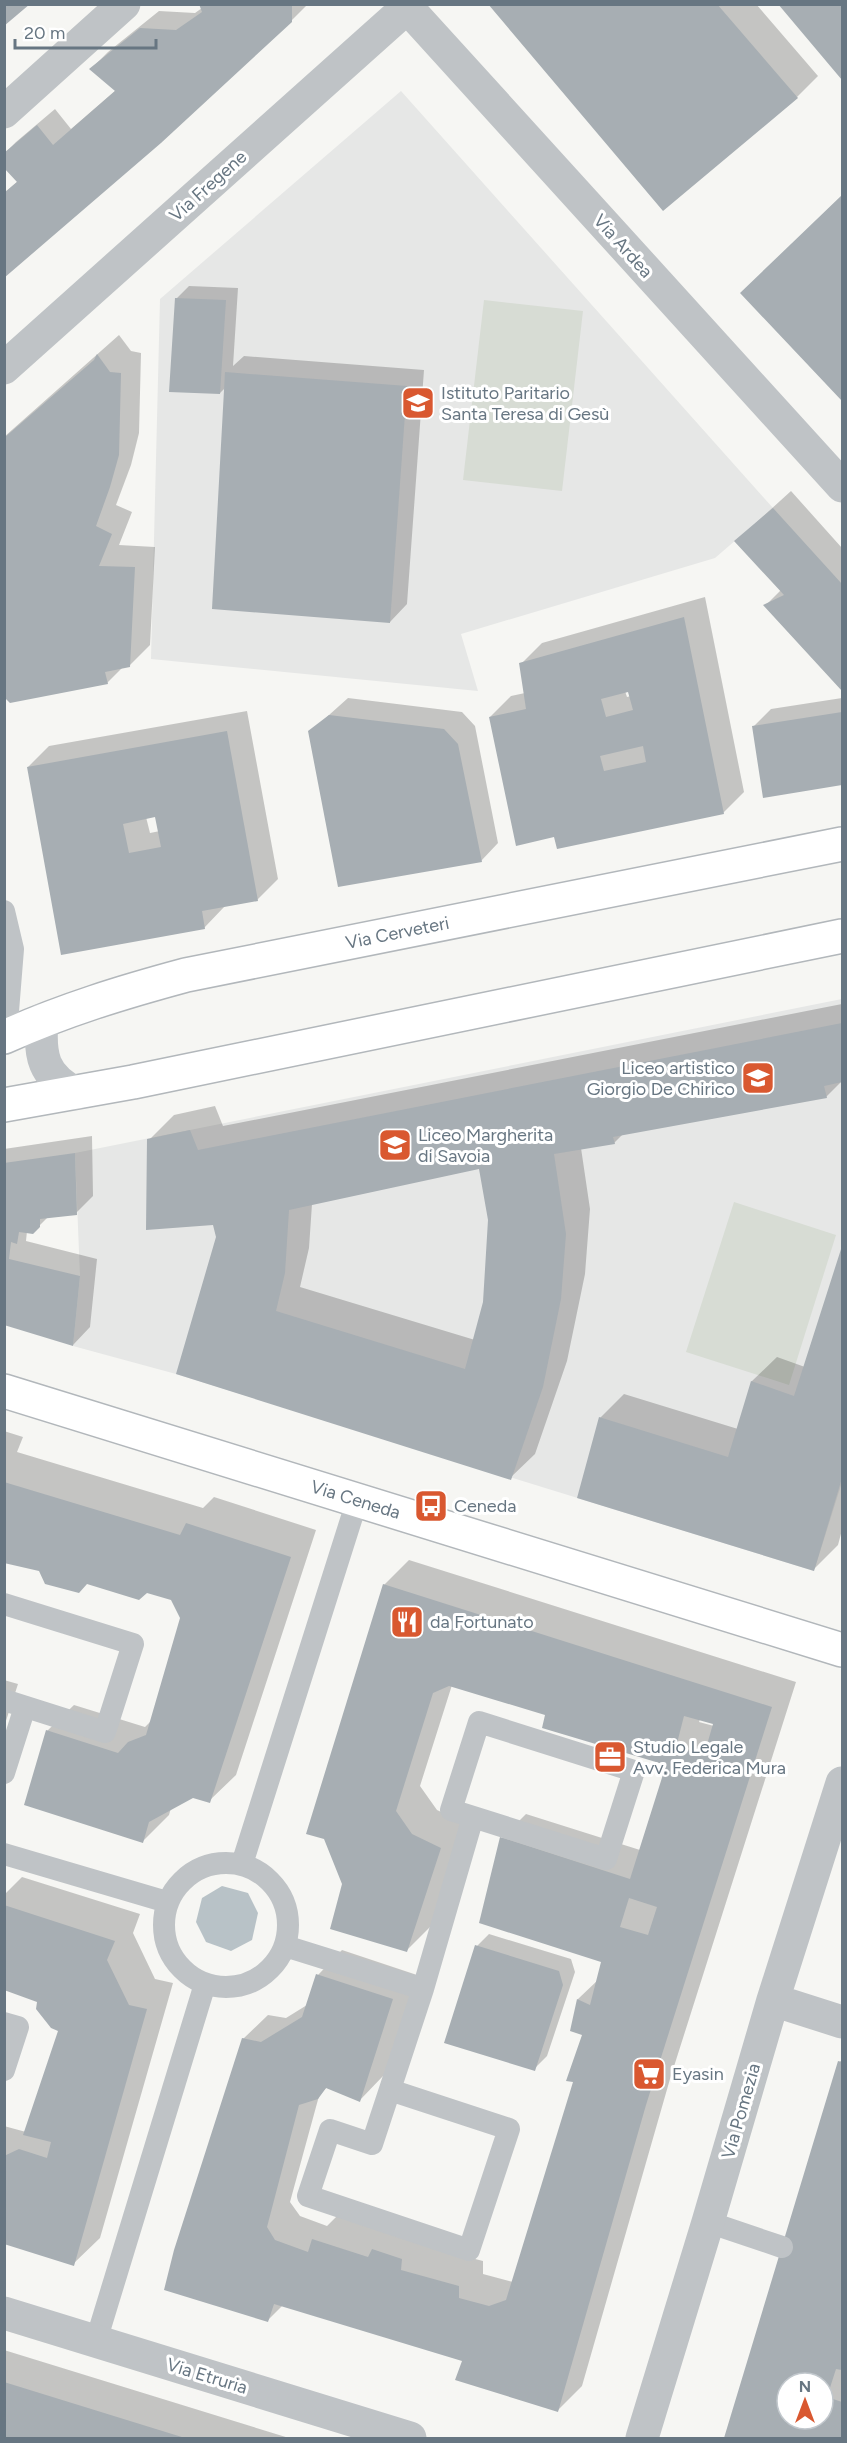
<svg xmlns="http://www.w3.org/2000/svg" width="847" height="2443" viewBox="0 0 847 2443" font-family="Figtree,sans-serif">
	<rect width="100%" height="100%" fill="#f6f6f3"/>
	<path fill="#e6e7e6" d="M401 91 773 508 715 558 461 634 478 691 151 659 160 299Z
		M842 999V1482L814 1571 176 1374 73 1346 80 1276 75 1153Z"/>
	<path fill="#d7dcd4" d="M484 300 583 311 562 491 463 480Z
		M734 1202 836 1235 789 1385 686 1352Z"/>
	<path fill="#b8c2c7" d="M222 1886 248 1893 258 1913 252 1940 231 1951 206 1942 196 1922 202 1898Z"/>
	<path fill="#0003" fill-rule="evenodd" d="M201 4H308L291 21 4 193 18 181 4 154 16 142 55 109 71 129 116 90 91 69 108 52 159 11 195 13 202 8Z
		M490 4H756L818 76 797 97Z
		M780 4H842V78Z
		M842 196V398L742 293Z
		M189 286 238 288 233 366 244 356 424 370 407 604 390 622 226 387 220 393 176 299Z
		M119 335 131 351 141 353 139 433 131 465 116 505 132 512 119 545 155 547 150 645 129 666 123 667 107 683 4 695V437Z
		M791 491 842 548V689L765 606 781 590 736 541Z
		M705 597 744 792 723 813 555 835 490 717 511 696 525 693 521 664 542 643ZM629 690 631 696 627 697 625 691Z
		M348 698 462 712 475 726 498 843 481 861 310 732Z
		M842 698V783L765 796 754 726 771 709Z
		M247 711 278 879 257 900 225 906 204 928 28 767 49 746ZM157 815 160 831 150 833 146 817Z
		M842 1004V1081L826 1097 624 1133 614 1143 581 1148 590 1209 585 1274 567 1361 535 1454 510 1478 178 1373 217 1237 215 1223 149 1140 174 1115 215 1106 223 1126ZM480 1168 490 1220 485 1303 475 1340 300 1287 309 1248 312 1204Z
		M92 1136 93 1196 76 1213 48 1217 33 1232 27 1231 26 1241 97 1259 90 1327 73 1345 4 1323V1149Z
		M842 1249V1530L838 1545 813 1570 600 1418 624 1394 738 1429 752 1381 777 1357 805 1367Z
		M4 1431 23 1437 17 1452 203 1508 214 1497 316 1530 236 1775 209 1801 193 1796 171 1808 169 1815 143 1841 47 1731 74 1705 145 1727 151 1721 182 1617 172 1599 146 1591 4 1561Z
		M409 1560 796 1682 670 2079 582 2386 557 2411 464 2360 283 2305 268 2320 243 2039 268 2015 286 2018 307 2005 318 1975 342 1950 417 1975 384 2075 360 2100 327 2087 319 2096 290 2202 300 2216 327 2226 338 2215 425 2246 483 2261V2274L513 2282 575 2081 584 2034 572 2030 578 1999 599 1979 603 1961 502 1838 526 1814 640 1850 668 1764 547 1714 452 1685 420 1786 437 1810 464 1823 432 1925 407 1950 344 1883 384 1585ZM700 1719 714 1723V1726L699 1722Z
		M4 1680 18 1684 4 1727Z
		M22 1877 140 1914 133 1933 155 1979 173 1983 100 2238 73 2264 4 2242V2126L26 2132 60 2031 38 2001 4 1988V1895Z
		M489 1934 571 1959 575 1972 547 2056 534 2069 477 1946Z
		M842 2059V2438H726L840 2062ZM787 2383H823V2419H787Z
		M4 2350 289 2438H4Z"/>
	<path fill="#a7aeb3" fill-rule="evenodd" d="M4 4H30L4 26Z
		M199 4H292V22L161 143 4 278V193L17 182 4 168V153L37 125 53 145 115 91 89 69 140 28 176 30 202 12Z
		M488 4H717L798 98 663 211Z
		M778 4H842V80Z
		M842 195V401L740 293Z
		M175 298 226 300 220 394 169 392Z
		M97 354 110 372 121 373 119 455 110 487 96 526 112 534 99 566 135 567 130 667 105 672 108 684 10 703 4 697V438L94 360Z
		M225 372 407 386 390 623 212 609Z
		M773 508 842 584V691L763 605 784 595 734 541Z
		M684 617 724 814 557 849 554 837 516 846 489 717 526 709 519 663ZM628 692 633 710 606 717 601 699ZM643 746 646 762 604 771 600 756Z
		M842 712V785L763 798 752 726Z
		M329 715 444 729 458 744 482 862 338 887 308 731Z
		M227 731 258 901 202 911 205 929 61 955 27 767ZM155 817 161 847 129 853 123 824Z
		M842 1023V1082L824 1086 827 1098 613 1137 615 1144 554 1154 566 1234 561 1299 543 1387 511 1480 176 1374 216 1237 213 1225 146 1230 147 1139 190 1130 198 1150ZM479 1169 488 1220 483 1302 465 1369 276 1311 285 1273 289 1210Z
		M75 1153 77 1215 40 1219V1227L33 1234 19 1232 17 1244 11 1242 9 1259 80 1276 73 1346 4 1325V1163Z
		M842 1246V1478L814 1571 577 1498 599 1417 728 1457 751 1381 794 1396Z
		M4 1482 180 1535 186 1523 291 1557 210 1803 193 1798 149 1822 143 1843 24 1805 46 1730 118 1753 128 1742 146 1735 180 1618 171 1600 147 1593 139 1600 87 1584 79 1593 45 1584 39 1571 4 1563Z
		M383 1584 772 1707 646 2105 558 2412 455 2380 462 2361 274 2304 268 2322 164 2290 174 2250 242 2038 261 2042 302 2017 316 1974 393 1999 360 2102 326 2088 318 2099 299 2105 267 2227 275 2240 308 2252 312 2239 368 2257 372 2249 402 2259 401 2270 459 2286V2298L489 2306 506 2300 573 2082 566 2081 582 2035 570 2031 577 1999 590 2005 601 1962 479 1923 500 1837 630 1879 666 1765 542 1728 545 1715 449 1686 433 1693 396 1811 412 1834 441 1848 407 1952 330 1929 342 1884 324 1839 306 1834ZM684 1716 713 1724 704 1755 676 1747ZM629 1898 657 1907 648 1935 620 1927Z
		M4 1905 115 1941 107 1960 129 2005 147 2009 74 2266 4 2244V2156L19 2149 47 2158 51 2142 23 2135 58 2031 51 2028 36 2009 37 2002 4 1990Z
		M475 1945 559 1971 563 1985 535 2071 444 2043Z
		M838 2061 842 2062V2370L836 2369 827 2397 842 2402V2438H724ZM787 2383H823V2419H787Z
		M4 2382 185 2438H4Z"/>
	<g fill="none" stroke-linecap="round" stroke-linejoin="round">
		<defs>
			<g id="secondary">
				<path id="s1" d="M4 1037C64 1010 123 992 186 975L842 844"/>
				<path d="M4 1105 133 1082 842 936"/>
				<path id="s2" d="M4 1391 842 1650"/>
			</g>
		</defs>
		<use href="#secondary" stroke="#b2b7bb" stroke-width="36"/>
		<path stroke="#bfc3c6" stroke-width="22" d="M4 911 13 949 6 1036
			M4 1604 133 1644 105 1732 4 1700
			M479 1722 634 1771 606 1859 451 1810Z
			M4 1773 25 1707
			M4 1854 167 1902
			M164 1925a62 62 0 1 1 124 0a62 62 0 1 1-124 0Z
			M242 1864 357 1501
			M285 1946 423 1989 372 2144 330 2130 308 2196 469 2250 509 2129 390 2090
			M423 1989 473 1817
			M4 2023 18 2027 4 2070
			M708 2222 782 2247
			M96 2341 205 1984"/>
		<path stroke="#bfc3c6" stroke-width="33" d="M404 4 842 486
			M4 112 124 4
			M4 368 411 4
			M42 1020C39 1056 43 1076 76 1093
			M773 2000 842 2022
			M4 2313 410 2438
			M642 2438 708 2222 773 2000 842 1783"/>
		<use href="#secondary" stroke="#fff" stroke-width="33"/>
	</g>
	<defs>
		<symbol id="school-square" viewBox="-11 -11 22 22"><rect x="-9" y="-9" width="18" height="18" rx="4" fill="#d95830" stroke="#fff"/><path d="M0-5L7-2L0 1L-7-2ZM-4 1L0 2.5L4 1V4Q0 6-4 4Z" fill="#fff"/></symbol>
		<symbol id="bus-square" viewBox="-11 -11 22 22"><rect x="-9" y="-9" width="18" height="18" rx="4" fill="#d95830" stroke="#fff"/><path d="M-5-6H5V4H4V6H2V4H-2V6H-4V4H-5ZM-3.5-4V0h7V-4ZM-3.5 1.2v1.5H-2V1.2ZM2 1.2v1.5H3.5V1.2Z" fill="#fff"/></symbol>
		<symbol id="restaurant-square" viewBox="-11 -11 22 22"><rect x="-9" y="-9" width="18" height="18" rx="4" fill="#d95830" stroke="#fff"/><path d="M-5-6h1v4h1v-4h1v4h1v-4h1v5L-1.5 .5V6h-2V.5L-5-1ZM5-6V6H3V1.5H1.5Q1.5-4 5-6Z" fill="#fff"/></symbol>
		<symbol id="office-square" viewBox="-11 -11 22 22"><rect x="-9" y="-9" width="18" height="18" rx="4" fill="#d95830" stroke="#fff"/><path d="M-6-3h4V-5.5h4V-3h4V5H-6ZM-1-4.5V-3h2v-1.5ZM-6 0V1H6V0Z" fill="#fff"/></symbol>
		<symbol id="supermarket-square" viewBox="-11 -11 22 22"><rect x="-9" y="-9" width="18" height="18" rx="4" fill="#d95830" stroke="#fff"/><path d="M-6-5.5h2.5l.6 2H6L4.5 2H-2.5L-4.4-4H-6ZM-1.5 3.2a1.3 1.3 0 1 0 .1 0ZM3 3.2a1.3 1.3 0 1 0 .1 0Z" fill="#fff"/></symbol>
	</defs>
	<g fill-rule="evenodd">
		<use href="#school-square" x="399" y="384" width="38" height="38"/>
		<use href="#school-square" x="739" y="1059" width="38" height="38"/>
		<use href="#school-square" x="376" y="1126" width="38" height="38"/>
		<use href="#bus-square" x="412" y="1487" width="38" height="38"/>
		<use href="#restaurant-square" x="388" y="1603" width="38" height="38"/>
		<use href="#office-square" x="591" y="1738" width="38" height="38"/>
		<use href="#supermarket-square" x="630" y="2055" width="38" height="38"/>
	</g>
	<g text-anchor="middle" stroke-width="6" stroke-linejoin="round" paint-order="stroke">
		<g font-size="18" fill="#677682" stroke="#fff">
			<text transform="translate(208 186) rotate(-42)" y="6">Via Fregene</text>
			<text transform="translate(623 246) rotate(48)" y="6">Via Ardea</text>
			<text dy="6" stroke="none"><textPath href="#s1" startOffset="408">Via Cerveteri</textPath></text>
			<text dy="6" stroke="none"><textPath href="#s2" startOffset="368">Via Ceneda</textPath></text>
			<text transform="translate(741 2111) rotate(-74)" y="6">Via Pomezia</text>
			<text transform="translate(207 2376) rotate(17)" y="6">Via Etruria</text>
		</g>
		<g font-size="18" fill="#677682" stroke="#fff" text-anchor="start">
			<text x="441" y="399">Istituto Paritario<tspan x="441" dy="21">Santa Teresa di Gesù</tspan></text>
			<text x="735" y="1074" text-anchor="end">Liceo artistico<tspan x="735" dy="21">Giorgio De Chirico</tspan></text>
			<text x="418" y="1141">Liceo Margherita<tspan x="418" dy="21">di Savoia</tspan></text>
			<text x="454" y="1512">Ceneda</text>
			<text x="430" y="1628">da Fortunato</text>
			<text x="633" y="1753">Studio Legale<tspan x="633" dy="21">Avv. Federica Mura</tspan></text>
			<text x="672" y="2080">Eyasin</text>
		</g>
	</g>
	<rect width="847" height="2443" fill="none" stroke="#677682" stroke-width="12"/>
	<g transform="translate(805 2401)"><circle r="28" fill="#ffffff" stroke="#c2c8cd" stroke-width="1.5"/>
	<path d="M0-4.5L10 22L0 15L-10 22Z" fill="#d95830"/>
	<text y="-9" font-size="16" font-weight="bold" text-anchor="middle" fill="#677682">N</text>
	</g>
	<path d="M15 39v9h141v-9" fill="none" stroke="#677682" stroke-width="3"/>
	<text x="24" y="39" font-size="18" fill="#677682" stroke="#ffffff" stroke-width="4.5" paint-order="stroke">20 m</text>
</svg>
